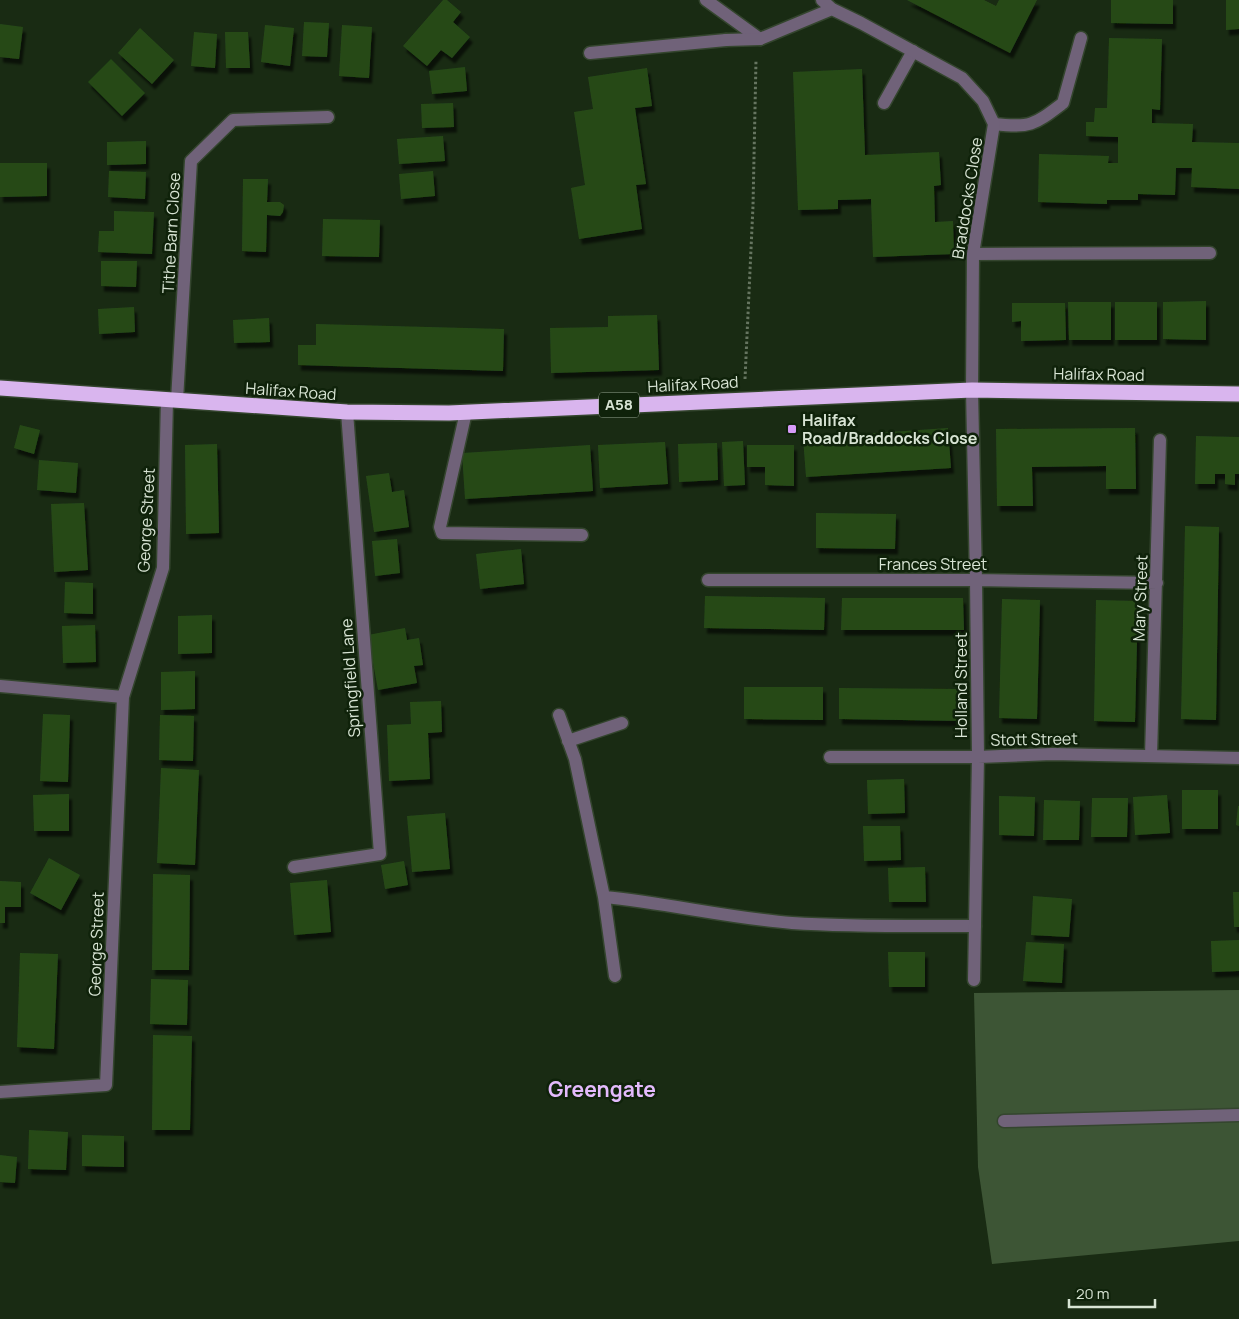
<svg xmlns="http://www.w3.org/2000/svg" width="1239" height="1319" viewBox="0 0 1239 1319" font-family="Manrope,sans-serif">
	<defs>
		<filter id="shadow"><feDropShadow dx="3" dy="5.5" stdDeviation="1" flood-color="#0009"/></filter>
	</defs>
	<rect width="100%" height="100%" fill="#192b13"/>
	<path fill="#3d5535" d="M1239 990V1241L992 1264 978 1167 974 993Z"/>
	<path fill="#264a19" filter="url(#shadow)" d="M443 0H447L461 12 453 22 470 37 452 58 441 50 427 66 403 46Z
		M907 0H984L996 6 999 0H1037L1010 53Z
		M1111 0H1173V24L1111 23Z
		M1226 0H1239V29L1226 30Z
		M304 22 329 23 327 57 302 56Z
		M0 24 23 27 19 59 0 57Z
		M265 25 294 28 290 66 261 62Z
		M342 25 372 27 369 78 339 76Z
		M140 28 174 60 152 84 118 53Z
		M194 32 217 34 215 68 191 66Z
		M225 32H248L250 68H226Z
		M1109 38 1162 39 1160 110 1152 109V123L1193 124 1192 142 1239 143V189L1191 187 1192 168H1176L1175 195 1138 194V200H1107V204L1038 202 1039 154 1109 156 1108 163H1118V137L1086 136V122H1094L1095 108H1107Z
		M111 59 145 93 122 116 88 82Z
		M465 67 467 91 432 94 429 71Z
		M647 68 652 106 635 108 646 184 636 185 642 229 579 239 571 188 585 185 574 112 593 109 588 77Z
		M862 69 865 155 939 152 941 185 934 186 935 222 953 221 954 254 873 257 871 199 838 200V209L798 210 793 72Z
		M453 103 454 127 422 128 421 104Z
		M443 136 445 161 399 164 397 139Z
		M146 141V164L107 165V142Z
		M0 163H47V196L0 197Z
		M109 171 146 172 145 199 108 197Z
		M433 171 435 196 401 199 399 174Z
		M243 179H268L267 202H280L284 205 283 212 280 216 267 215 266 252 242 251Z
		M114 211 154 212 152 254 98 252 99 231H114Z
		M323 219 380 220 379 257 322 256Z
		M101 261H137L136 287 101 286Z
		M1206 301V340L1163 339V302Z
		M1068 302H1111V340H1069Z
		M1115 302H1157V340H1115Z
		M1012 303H1065L1066 340 1021 341V321L1012 322Z
		M134 307 135 332 99 334 98 309Z
		M657 315 659 370 551 373 550 328 608 327V316Z
		M269 318 270 342 234 343 233 320Z
		M316 324 504 329 503 371 298 365V345H316Z
		M20 425 40 430 34 454 14 448Z
		M948 428 951 468 806 477 803 438Z
		M1135 428 1136 489H1106V466L1032 467 1033 506H997L996 429Z
		M1196 436 1239 437V474H1235V485L1225 484V474H1215V484H1195Z
		M743 441 745 485 724 486 722 442Z
		M665 442 668 484 600 488 598 445Z
		M717 443 718 480 679 482 678 444Z
		M217 444 219 533 186 534 185 445Z
		M590 445 593 491 465 499 462 453Z
		M747 445H794V486L765 485V467H747Z
		M39 460 78 463 76 493 37 490Z
		M389 473 392 492 404 490 409 527 374 532 366 476Z
		M84 503 88 570 54 572 51 504Z
		M816 513 896 514 895 549 816 548Z
		M1185 526 1219 527 1216 720 1181 719Z
		M397 539 400 573 375 576 372 541Z
		M521 549 524 584 480 589 476 554Z
		M65 582 93 583V614L64 613Z
		M705 596 825 598 824 630 704 628Z
		M842 598H963L964 630H841Z
		M1002 599 1040 600 1037 719 999 718Z
		M1096 600 1138 601 1135 722 1094 721Z
		M212 615V653L178 654V616Z
		M95 625 96 662 63 663 62 626Z
		M405 628 407 640 419 638 423 665 414 666 417 683 378 690 368 635Z
		M195 671V709L161 710V672Z
		M744 687H823V720L744 719Z
		M839 688 962 689V721L839 719Z
		M441 701 442 732 428 733 430 779 389 781 387 725 411 724 410 702Z
		M43 714 70 715 68 782 40 781Z
		M160 715 194 716 193 761 159 760Z
		M161 768 199 770 195 865 157 863Z
		M904 779 905 813 868 814 867 780Z
		M1182 790H1218V829H1182Z
		M69 794V831H34L33 795Z
		M1167 795 1170 833 1135 835 1133 797Z
		M999 796 1035 797 1034 836 999 835Z
		M1092 798H1128L1127 837H1091Z
		M1044 800 1080 801 1079 840H1043Z
		M1238 806H1239V826L1236 825Z
		M445 813 450 869 412 872 407 816Z
		M863 826H900L901 860 864 861Z
		M49 858 80 875 61 910 30 893Z
		M404 861 408 885 385 889 381 865Z
		M925 867 926 902H889L888 868Z
		M153 874 190 875 189 970H152Z
		M327 880 331 932 294 935 290 883Z
		M0 881 21 882V907H5V923H0Z
		M1233 892H1239V927H1234Z
		M1033 896 1072 899 1069 937 1031 935Z
		M1239 940V971L1212 972 1211 941Z
		M1026 942 1064 944 1062 983 1023 981Z
		M888 952H925V987H889Z
		M20 953 58 954 54 1049 17 1047Z
		M151 979 188 980 187 1025 150 1024Z
		M153 1035 192 1036 190 1130H152Z
		M29 1130 68 1132 66 1170 28 1169Z
		M82 1135 124 1136V1167L82 1166Z
		M0 1155 17 1157 15 1183 0 1182Z"/>
	<g fill="none" stroke-linecap="round" stroke-linejoin="round">
		<defs>
			<path id="lane" d="M706 0 760 39
				M590 53 726 40
				M884 103 913 51
				M994 124C1031 128 1034 125 1063 103L1081 38
				M466 412 440 527 442 533 582 535
				M559 715 575 759 604 897
				M568 741 622 723
				M615 976 604 897C667 903 729 918 792 923 853 927 914 926 975 926
				M1004 1121 1239 1115"/>
			<path id="street" d="M822 0 832 9 861 23 962 78 983 101 994 124 973 254 972 390 976 580 978 757 974 980
				M726 40 760 39 832 9
				M973 254 1210 253
				M177 400 191 161 233 120 328 117
				M708 580H976L1157 583
				M0 686 123 697
				M1151 756 1160 440
				M830 757H978L1052 754 1239 758
				M294 867 380 854 347 412
				M0 1092 106 1085 123 697 163 568 167 400"/>
			<path id="highway" d="M0 388 347 412 449 413 972 390 1239 394"/>
		</defs>
		<use href="#lane" stroke="#34452e" stroke-width="15"/>
		<use href="#street" stroke="#34452e" stroke-width="15"/>
		<use href="#highway" stroke="#34452e" stroke-width="18"/>
		<path stroke="#667560" stroke-width="3" stroke-dasharray="2.5 2.5" stroke-linecap="butt" d="M745 379 753 206 756 60"/>
		<use href="#lane" stroke="#706279" stroke-width="12"/>
		<use href="#street" stroke="#706279" stroke-width="12"/>
		<use href="#highway" stroke="#d9b5ee" stroke-width="15"/>
	</g>
	<rect fill="#d79bf9" stroke="#0f220a" stroke-width="2" x="787" y="424" width="10" height="10" rx="2.5"/>
	<g text-anchor="middle" stroke-width="5" stroke-linejoin="round" paint-order="stroke">
		<rect fill="#0f220a" stroke="#9caa97" stroke-width="1" x="599" y="392.5" width="40" height="25" rx="4"/>
		<g font-size="15" font-weight="bold" fill="#d8e4d4">
			<text x="619" y="410">A58</text>
		</g>
		<g font-size="16" fill="#d8e4d4" stroke="#0f220a">
			<text transform="translate(967 198) rotate(-81)" y="6">Braddocks Close</text>
			<text transform="translate(171 233) rotate(-87)" y="6">Tithe Barn Close</text>
			<text transform="translate(1099 374) rotate(1)" y="6">Halifax Road</text>
			<text transform="translate(693 384) rotate(-3)" y="6">Halifax Road</text>
			<text transform="translate(291 391) rotate(4)" y="6">Halifax Road</text>
			<text transform="translate(146 520) rotate(-87)" y="6">George Street</text>
			<text x="933" y="570">Frances Street</text>
			<text transform="translate(1140 598) rotate(-88)" y="6">Mary Street</text>
			<text transform="translate(350 678) rotate(-94)" y="6">Springfield Lane</text>
			<text transform="translate(961 685) rotate(-90)" y="6">Holland Street</text>
			<text transform="translate(1034 739) rotate(-1)" y="6">Stott Street</text>
			<text transform="translate(96 944) rotate(-88)" y="6">George Street</text>
		</g>
		<g font-size="16" font-weight="bold" fill="#d8e4d4" stroke="#0f220a" text-anchor="start">
			<text x="802" y="426">Halifax<tspan x="802" dy="18">Road/Braddocks Close</tspan></text>
		</g>
		<g font-size="21" font-weight="bold" fill="#e3bafc" stroke="#0f220a">
			<text x="602" y="1097">Greengate</text>
		</g>
	</g>
	<path d="M1069 1299v8h86v-8" fill="none" stroke="#d8e4d4" stroke-width="2.5"/>
	<text x="1076" y="1299" font-size="15" fill="#d8e4d4" stroke="#0f220a" stroke-width="4" paint-order="stroke">20 m</text>
</svg>
